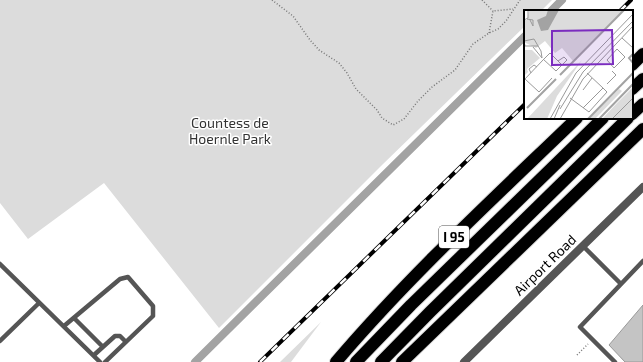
<svg xmlns="http://www.w3.org/2000/svg" width="643" height="362" viewBox="0 0 643 362" font-family="'Exo 2',sans-serif">
	<rect width="100%" height="100%" fill="#fff"/>
	<path fill="#dcdcdc" d="M0 0H552L541 11H525V26L381 166 219 328 104 183 28 239 0 203Z
		M321 322 291 362H280Z"/>
	<g fill="none" stroke-linecap="round" stroke-linejoin="round">
		<path stroke="#a3a3a3" stroke-width="8" d="M551 11 562 0
			M195 362 525 36"/>
	</g>
	<path fill="#c4c4c4" stroke="#999" d="M643 305V362H625L609 345Z"/>
	<g fill="none" stroke-linecap="round" stroke-linejoin="round">
		<defs>
			<path id="motorway" d="M632 65 643 54
				M632 89 643 79
				M632 114 643 104
				M336 362C410 275 495 197 577 118
				M356 362 411 305 603 118
				M381 362 430 312 628 118
				M402 362 643 129"/>
		</defs>
		<use href="#motorway" stroke="#dbdbdb" stroke-width="14"/>
		<path stroke="#777" stroke-width="1.5" stroke-dasharray="1 2" stroke-linecap="butt" d="M272 0 293 16 310 40 319 50 339 63 347 73 356 89 377 110 382 118 393 125 404 119 418 101 432 87 455 70 473 44 489 33 498 29 506 21 520 0
			M482 0 493 11
			M489 33 493 11 513 9
			M577 355 588 344"/>
		<path stroke="#555" stroke-width="4.5" d="M583 246 621 284
			M0 264 100 362
			M74 318 103 347
			M64 326 120 279 128 277 153 306V316L105 362
			M0 341 39 303
			M94 355 115 336H120L126 342
			M615 362 580 327 643 261"/>
		<path stroke="#555" stroke-width="8" d="M464 362 643 187"/>
		<use href="#motorway" stroke="#000" stroke-width="12"/>
		<defs>
			<path id="rail" d="M620 11 631 0
				M260 362 525 104"/>
		</defs>
		<use href="#rail" stroke="#000" stroke-width="4"/>
		<use href="#rail" stroke="#fff" stroke-width="2.5" stroke-dasharray="8" stroke-linecap="butt"/>
	</g>
	<g text-anchor="middle" stroke-width="3" stroke-linejoin="round" paint-order="stroke">
		<rect fill="#fff" stroke="#4c4c4c" stroke-width="1" x="439" y="226" width="30" height="22" rx="3"/>
		<g font-size="13" font-weight="bold" fill="#000">
			<text x="454" y="242">I 95</text>
		</g>
		<g font-size="14" fill="#333" stroke="#fff">
			<text x="230" y="128">Countess de<tspan x="230" dy="16">Hoernle Park</tspan></text>
		</g>
		<g font-size="14" fill="#000" stroke="#fff">
			<text transform="translate(545 265) rotate(-44)" y="5">Airport Road</text>
		</g>
	</g>
	<g transform="translate(524 10)">
		<rect width="109" height="109" fill="#fff"/>
		<path d="M5 0H99L49 51 38 38 31 43 21 31 12 38 0 32V10H3ZM0 40H8L16 48 3 59 4 62 0 66ZM58 50 33 86 23 109H3ZM109 77V109H78L93 93ZM95 79 98 81 71 109H65Z" fill="#dcdcdc"/>
		<path d="M24 0H35L24 20 17 21 13 10 22 6Z" fill="#a3a3a3"/>
		<path fill="none" stroke="#a3a3a3" stroke-width="2" d="M109 44 105 48 109 53M36 65 100 0M3 98 32 69M64 109 109 63M75 109 109 74"/>
		<path fill="none" stroke="#999" stroke-width="1" d="M3 9 9 10V16L6 10M0 10 4 8V0M98 28 109 38M14 36H1L0 31 10 29 17 41 18 48M9 37 18 48M93 39 101 47 90 58 83 50ZM34 51 40 47 43 50 38 55M7 63 5 59 10 55 13 57M63 63 79 78M1 69 15 82 28 68M0 70 19 50 26 43 38 55 32 61 19 49M83 74 92 65 88 61M59 80 68 68M46 88 65 102 83 82 79 78 59 98M36 99 59 62 109 11M26 109 52 63 109 4M30 109 36 95M36 109 59 69 109 16M88 109 109 88"/>
		<path fill="#7b2cbf" fill-opacity="0.15" stroke="#7b2cbf" stroke-width="2" d="M88 20 89 54 28 55V21Z"/>
		<rect width="109" height="109" fill="none" stroke="#000" stroke-width="2"/>
	</g>
</svg>
